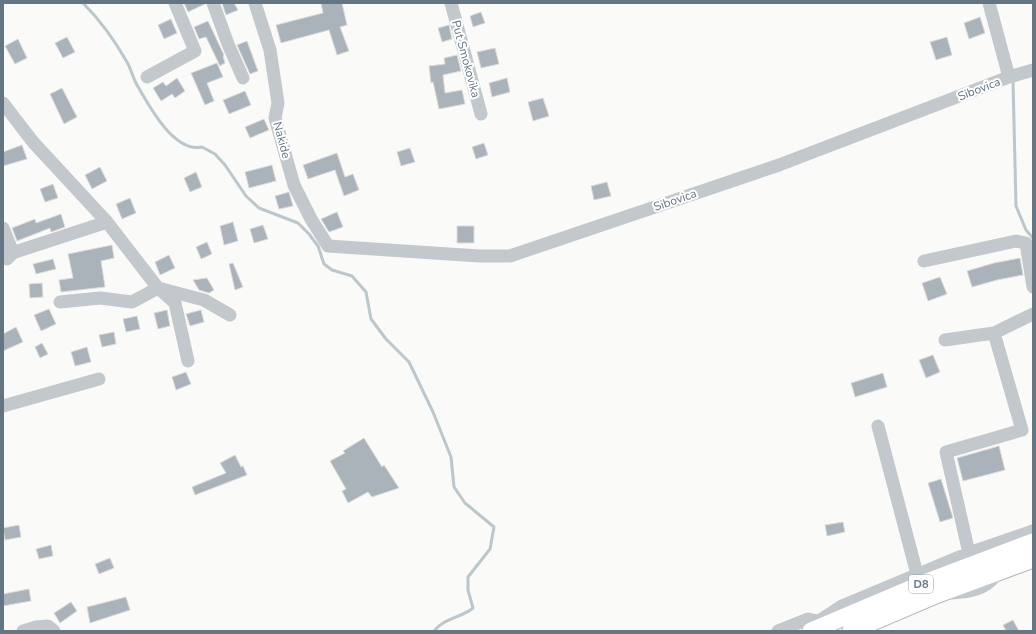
<svg xmlns="http://www.w3.org/2000/svg" width="1036" height="634" viewBox="0 0 1036 634" font-family="'Nunito Sans',sans-serif">
	<rect width="100%" height="100%" fill="#fafaf8"/>
	<g fill="none" stroke-linecap="round" stroke-linejoin="round">
		<path stroke="#bbc7cb" stroke-width="3" d="M83 3C100 20 115 41 127 62 131 69 133 78 137 85 149 106 174 153 202 147L215 154 225 165 246 196 259 208 298 223 309 234 318 246 324 264 332 270 352 276 366 292 371 319 386 339 409 362 433 412 451 457 454 487 465 503 494 527 490 549 468 577V590L473 608C461 618 444 618 434 631
			M1013 81 1016 206 1026 230 1033 238"/>
	</g>
	<path fill="#aab3b9" stroke="#dcdcda" d="M184 3H205V4L188 12Z
		M222 3H234L238 10 226 15Z
		M321 3H342L347 25 340 27 349 51 337 55 329 30 281 43 276 25 323 13Z
		M481 12 485 23 473 27 470 16Z
		M980 17 985 33 969 39 964 23Z
		M171 19 177 33 164 39 158 25Z
		M208 21 224 55 223 56 225 63 220 66 206 37 199 39 194 27Z
		M449 25 452 39 442 42 438 28Z
		M67 37 75 52 63 58 55 43Z
		M947 37 952 55 936 60 930 42Z
		M18 39 27 58 15 64 5 46Z
		M247 41 258 71 250 74 237 45Z
		M495 48 499 64 481 68 477 52Z
		M457 55 461 71 443 75 445 93 462 90 465 104 439 109 433 82 431 83 429 66 445 64 444 58Z
		M217 63 223 77 207 83 214 101 205 105 191 73Z
		M177 78 185 91 175 98 172 94 161 101 153 88 163 82 166 86Z
		M507 78 510 92 492 97 489 83Z
		M62 88 77 117 64 124 50 94Z
		M245 91 251 105 229 114 223 100Z
		M543 98 549 116 533 121 528 102Z
		M264 119 269 130 250 138 245 127Z
		M484 143 488 155 476 159 472 147Z
		M22 145 27 159 3 166V152Z
		M410 148 415 162 401 166 397 152Z
		M337 153 345 177 353 174 359 190 344 196 335 170 308 179 303 165Z
		M272 165 276 181 249 188 245 172Z
		M100 167 107 181 92 189 85 175Z
		M196 172 202 187 190 192 184 178Z
		M607 182 611 196 594 200 591 186Z
		M53 184 58 198 45 202 40 189Z
		M289 192 293 206 279 209 275 196Z
		M130 198 136 213 122 219 116 204Z
		M337 212 343 227 329 232 321 219Z
		M61 214 65 227 51 232 50 228 17 241 12 228 35 219 36 223Z
		M233 222 238 241 224 245 220 226Z
		M263 225 268 239 254 243 250 229Z
		M457 226H474V243H457Z
		M207 242 212 254 201 259 196 247Z
		M112 245 114 258 101 261 105 287 61 292 59 280 73 278 68 254Z
		M169 255 175 268 160 275 155 262Z
		M1020 258 1023 275 997 280 972 287 967 271 994 263Z
		M53 259 56 269 36 274 33 264Z
		M233 263 243 287 235 290 229 264Z
		M940 277 947 294 928 301 922 283Z
		M207 278 214 290 209 293 199 290 193 280Z
		M42 283 43 297 30 298 29 284Z
		M49 309 56 324 41 331 34 315Z
		M167 310 170 326 158 329 154 313Z
		M201 310 204 322 190 326 186 314Z
		M137 316 140 329 126 332 123 319Z
		M16 327 23 342 3 351V334Z
		M114 332 116 344 102 347 99 335Z
		M42 343 48 354 40 358 35 347Z
		M87 347 91 362 75 366 71 352Z
		M933 355 940 372 926 378 919 360Z
		M186 372 191 384 176 390 172 377Z
		M883 373 887 387 855 397 851 383Z
		M364 438 382 467 384 465 399 488 372 497 368 492 348 503 342 491 346 489 330 461 345 453 343 451Z
		M999 446 1005 470 963 481 957 458Z
		M235 455 241 467 243 466 247 475 195 495 192 487 226 473 220 463Z
		M941 479 953 518 940 522 928 483Z
		M843 522 845 532 827 536 825 525Z
		M19 525 21 537 5 540 3 528Z
		M51 545 53 556 39 559 36 549Z
		M110 558 114 568 99 574 95 564Z
		M29 589 31 601 3 606V594Z
		M126 597 130 610 90 623 87 607Z
		M71 602 77 611 60 623 54 613Z
		M1013 620 1019 631H1006L1003 625Z"/>
	<g fill="none" stroke-linecap="round" stroke-linejoin="round">
		<defs>
			<path id="major" d="M811 631 922 584 1033 542
				M851 631 938 594 1033 559"/>
		</defs>
		<use href="#major" stroke="#b5babe" stroke-width="19"/>
		<path stroke="#c3c8cc" stroke-width="13" d="M213 3 228 44 243 78
			M255 3 270 50 278 103 275 118 294 185 311 219 328 246 479 256H510L779 165 1009 77 1033 70
			M451 3 481 114
			M989 3 1009 77
			M147 77 195 51 175 3
			M3 103 33 142 107 222 158 288 204 300 230 315
			M3 228 13 253 7 259
			M3 256 107 222
			M924 261 1016 241 1026 243 1033 287
			M60 302 100 298 132 302 158 288 175 303 188 361
			M945 340 994 333 1033 314
			M3 406 99 379
			M878 426 917 574
			M969 553 946 452 1022 430 994 333
			M952 593C968 592 985 590 995 576
			M813 625 842 606 969 553 1033 531
			M23 631 36 627 48 626 54 631
			M778 631 808 619 817 621"/>
		<use href="#major" stroke="#fff" stroke-width="17"/>
	</g>
	<g text-anchor="middle" stroke-width="4" stroke-linejoin="round" paint-order="stroke">
		<rect fill="#fff" stroke="#939fa8" stroke-width="1" x="909" y="575" width="24" height="18" rx="3"/>
		<g font-size="11" font-weight="bold" fill="#657683">
			<text x="921" y="588">D8</text>
		</g>
		<g font-size="12" fill="#657683" stroke="#fff">
			<text transform="translate(466 59) rotate(75)" y="4">Put Smokovika</text>
			<text transform="translate(979 89) rotate(-21)" y="4">Sibovica</text>
			<text transform="translate(282 140) rotate(75)" y="4">Nakide</text>
			<text transform="translate(675 200) rotate(-19)" y="4">Sibovica</text>
		</g>
	</g>
	<rect width="1036" height="634" fill="none" stroke="#657683" stroke-width="8"/>
</svg>
